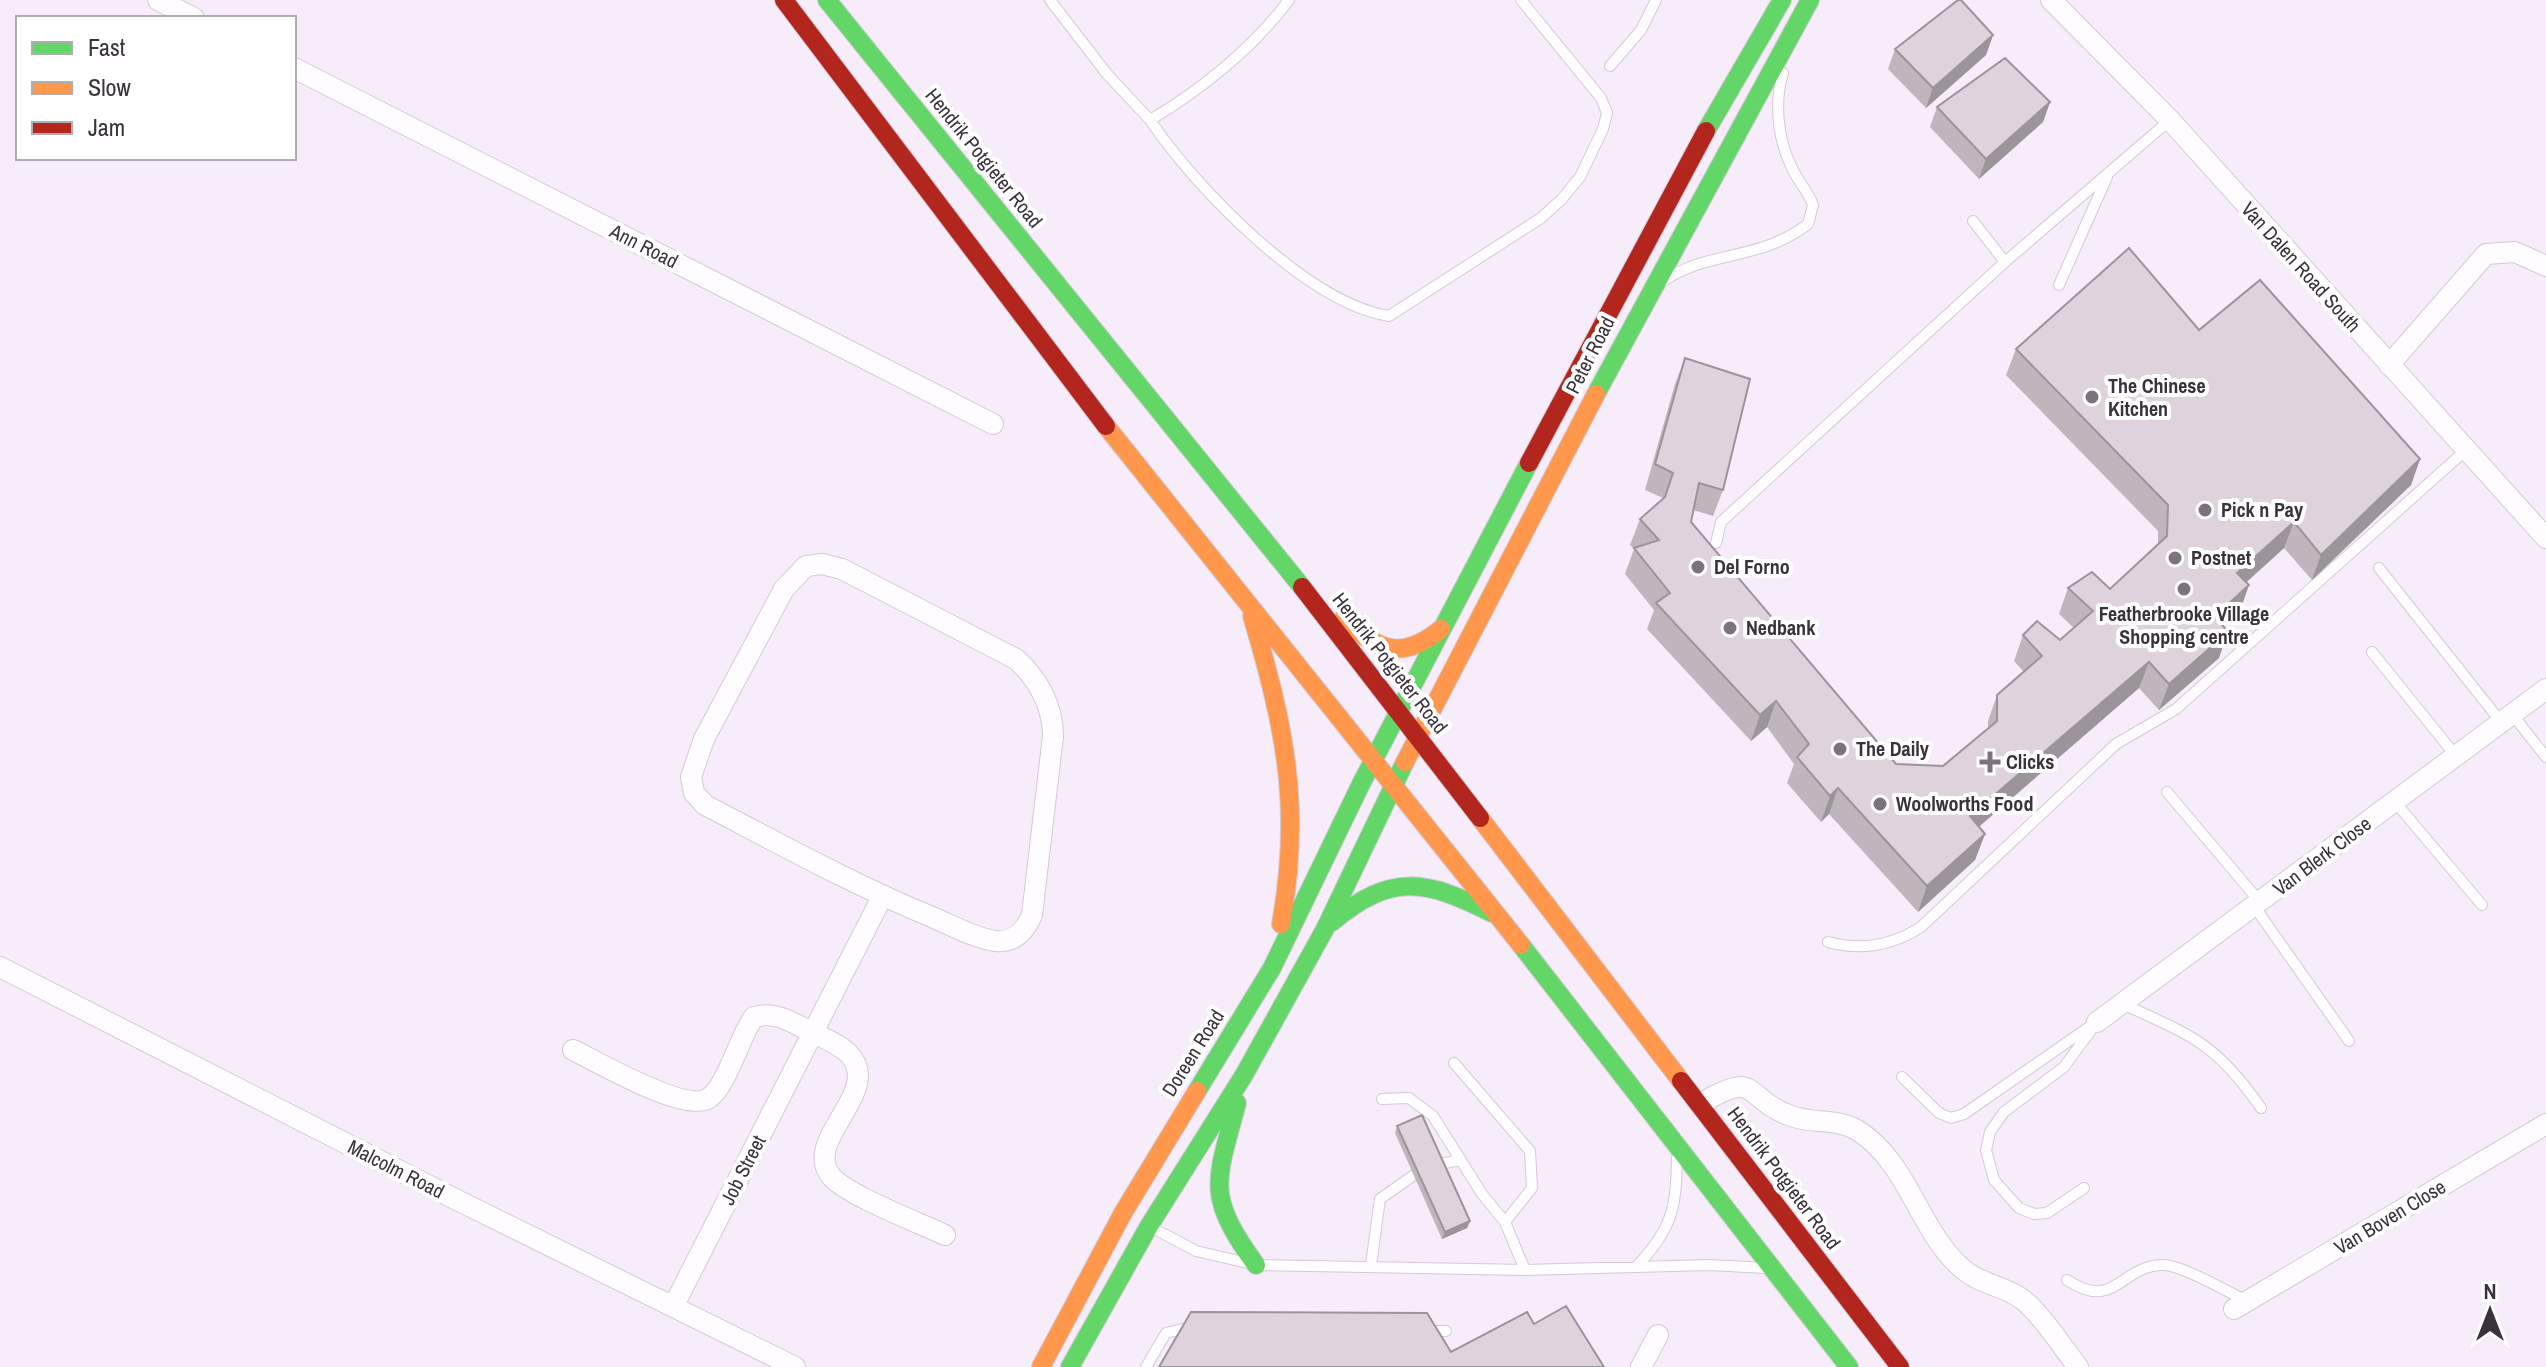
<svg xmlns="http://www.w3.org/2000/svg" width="2546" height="1367" viewBox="0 0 2546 1367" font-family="'Archivo Narrow',sans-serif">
	<rect width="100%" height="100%" fill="#f7ecf9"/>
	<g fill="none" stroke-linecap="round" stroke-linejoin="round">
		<defs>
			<path id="lane" d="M1050 0 1107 74 1150 120
				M1289 0C1253 48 1201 90 1150 120 1195 187 1308 304 1389 316L1541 218 1562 199 1580 177 1603 129 1607 113 1601 98 1521 0
				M1610 66 1641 30 1656 0
				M1973 221 2005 262
				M1665 280C1710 250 1760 261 1808 224L1813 205C1808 191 1797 180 1791 166 1778 139 1774 102 1783 73
				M2059 285 2107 177
				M1716 543 1721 522 2005 262 2170 120
				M2379 568 2501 722
				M2372 652 2456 756
				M2512 714 2546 757
				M2167 792 2260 902
				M2395 802 2482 905
				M2254 906 2349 1041
				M1828 942C1861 951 1893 945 1921 927L2116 744 2176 709 2466 450
				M2123 1004C2192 1036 2216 1043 2261 1108
				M1454 1063 1530 1151 1532 1188 1505 1222
				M1902 1077 1939 1113 1951 1118 1964 1114 2092 1025
				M1382 1099 1409 1098 1433 1116 1482 1194 1505 1222 1525 1270
				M1439 1164 1461 1160
				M2084 1188 2047 1213 2034 1214 2019 1208 1994 1180 1986 1150 1990 1132 2004 1112 2064 1067 2097 1022
				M1151 1227 1196 1251 1256 1265 1525 1270 1709 1265 1767 1268
				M1371 1265 1380 1199 1414 1175
				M1636 1267C1672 1229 1676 1210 1677 1158
				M2067 1280C2115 1312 2120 1266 2162 1265 2181 1264 2227 1292 2247 1301
				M1427 1331H1446
				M1146 1367 1166 1333 1195 1326"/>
			<path id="street" d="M158 0 194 18
				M2051 0 2170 120 2546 538
				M294 68 993 424
				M2389 365 2486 254 2515 252 2546 266
				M822 564 842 569 1016 659C1038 679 1053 706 1053 736L1032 915C1025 931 1014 943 995 941 974 938 951 925 932 917 854 885 780 844 705 805L694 793 691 777 704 739 784 589 806 566Z
				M0 967 455 1199 795 1367
				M2097 1022 2546 689
				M573 1050C598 1062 686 1114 709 1098 728 1084 739 1037 754 1017 776 1011 792 1022 811 1032 823 1038 838 1043 848 1053 886 1091 801 1139 831 1176 846 1195 920 1223 945 1235
				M1700 1104C1760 1068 1742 1098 1791 1116 1812 1124 1837 1118 1857 1130 1909 1162 1919 1233 1964 1270 1979 1283 2002 1286 2019 1297 2038 1309 2063 1348 2078 1367
				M673 1307 882 897
				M2234 1309 2546 1124
				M1641 1367 1658 1335"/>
			<path id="fast" d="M827 0 1302 587
				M1706 131 1782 0
				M1596 394 1810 0
				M1332 922C1392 872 1426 880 1492 913
				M1521 945 1849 1367
				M1197 1091 1272 968 1361 784 1529 463
				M1237 1103C1216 1183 1205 1194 1256 1265
				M1070 1367 1149 1226 1244 1075 1325 929 1405 762"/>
			<path id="slow" d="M1106 426 1521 945
				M1252 616C1285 728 1302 807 1281 924
				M1343 619C1378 651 1402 661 1441 629
				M1405 762 1596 394
				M1480 818 1681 1081
				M1041 1367 1123 1213 1197 1091"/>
			<path id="jam" d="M784 0 1106 426
				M1529 463 1706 131
				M1302 587 1480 818
				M1681 1081 1900 1367"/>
		</defs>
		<use href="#lane" stroke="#d3cad5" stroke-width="12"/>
		<use href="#street" stroke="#d3cad5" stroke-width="22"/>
		<use href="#fast" stroke="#d3cad5" stroke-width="20"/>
		<use href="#slow" stroke="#d3cad5" stroke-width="20"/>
		<use href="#jam" stroke="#d3cad5" stroke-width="20"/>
		<use href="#lane" stroke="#fefcfe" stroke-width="10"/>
		<use href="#street" stroke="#fefcfe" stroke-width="20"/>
		<use href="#fast" stroke="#63d668" stroke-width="18"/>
		<use href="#slow" stroke="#ff974d" stroke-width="18"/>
		<use href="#jam" stroke="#b3261e" stroke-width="18"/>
	</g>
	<path fill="#bfb5bd" d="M1993 35 1986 55 1926 108 1888 69 1895 49Z
		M2050 102 2043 122 1979 179 1930 127 1937 107Z
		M2199 330 2420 459 2411 485 2312 580 2284 548 2246 582 2240 611 2223 626 2219 658 2159 710 2139 688 1979 827 1985 834 1975 860 1918 912 1829 814 1821 822 1787 783 1794 764 1767 727 1751 741 1647 629 1654 610 1625 574 1634 549 1630 545 1640 519 1663 498 1645 490 1675 384 1685 358 1723 490 1713 516 1693 510 1691 522 1896 764 1943 766 1988 729V721L1997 695 2024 672 2014 661 2023 635 2060 640 2074 628 2059 614 2068 588 2110 589 2158 544V531L2006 375 2016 349Z
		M1397 1126 1470 1221 1467 1228 1442 1239 1395 1133Z"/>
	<path fill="#9b949a" d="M1993 35 1986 55 1926 108 1933 88Z
		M2050 102 2043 122 1979 179 1986 159Z
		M2420 459 2411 485 2312 580 2321 555Z
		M2294 522 2284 548 2228 599 2237 573Z
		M2249 585 2240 611 2205 642 2215 616Z
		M2228 632 2219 658 2159 710 2169 684Z
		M2149 662 2139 688 1961 842 1970 816Z
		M1776 701 1767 727 1751 741 1760 715Z
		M1838 788 1829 814 1821 822 1830 796Z
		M1985 834 1975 860 1918 912 1927 886Z
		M1470 1221 1467 1228 1442 1239 1445 1232Z"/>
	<path fill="#ded3dc" stroke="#9b949a" stroke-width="2" d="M1958 0H1961L1993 35 1933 88 1895 49Z
		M2005 58 2050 102 1986 159 1937 107Z
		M2129 248 2199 330 2260 280 2420 459 2321 555 2294 522 2237 573 2249 585 2215 616 2228 632 2169 684 2149 662 1970 816 1985 834 1927 886 1838 788 1830 796 1797 757 1809 744 1776 701 1760 715 1656 603 1670 593 1634 548 1659 540 1640 519 1665 497 1673 473 1655 464 1685 358 1750 379 1723 490 1699 483 1691 522 1896 764 1943 766 1997 721V695L2042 656 2023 635 2037 621 2060 640 2093 611 2068 588 2092 572 2110 589 2167 536 2168 505 2016 349Z
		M1422 1115 1470 1221 1445 1232 1397 1126Z
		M1566 1306 1604 1367H1159L1191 1312 1427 1313 1451 1352 1527 1312 1534 1324Z"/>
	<g fill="#7c727e" stroke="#fff" stroke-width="3">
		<circle cx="2092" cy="397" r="8"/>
		<circle cx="2205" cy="510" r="8"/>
		<circle cx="2175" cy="558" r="8"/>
		<circle cx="1698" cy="567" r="8"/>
		<circle cx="2184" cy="589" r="8"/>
		<circle cx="1730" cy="628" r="8"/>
		<circle cx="1840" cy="749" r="8"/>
		<path d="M1986 750h8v8h8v8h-8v8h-8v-8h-8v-8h8z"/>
		<circle cx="1880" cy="804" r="8"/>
	</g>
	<g text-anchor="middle" stroke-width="8" stroke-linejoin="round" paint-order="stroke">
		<g font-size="20" fill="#3a313c" stroke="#fff">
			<text transform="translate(984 158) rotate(51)" y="7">Hendrik Potgieter Road</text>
			<text transform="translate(644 246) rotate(27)" y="7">Ann Road</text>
			<text transform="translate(2301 267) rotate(48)" y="7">Van Dalen Road South</text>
			<text transform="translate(1590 355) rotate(-63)" y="7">Peter Road</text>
			<text transform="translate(1390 663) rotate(52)" y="7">Hendrik Potgieter Road</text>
			<text transform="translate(2322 856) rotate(-37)" y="7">Van Blerk Close</text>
			<text transform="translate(1193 1053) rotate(-58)" y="7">Doreen Road</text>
			<text transform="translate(396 1169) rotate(27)" y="7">Malcolm Road</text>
			<text transform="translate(743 1170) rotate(-63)" y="7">Job Street</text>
			<text transform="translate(1784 1178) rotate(53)" y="7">Hendrik Potgieter Road</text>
			<text transform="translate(2390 1217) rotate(-31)" y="7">Van Boven Close</text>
		</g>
		<g font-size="20" font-weight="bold" fill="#3a313c" stroke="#fff" text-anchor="start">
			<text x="2108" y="393">The Chinese<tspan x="2108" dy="23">Kitchen</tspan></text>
			<text x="2221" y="517">Pick n Pay</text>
			<text x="2191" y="565">Postnet</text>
			<text x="1714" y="574">Del Forno</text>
			<text x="2184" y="621" text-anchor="middle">Featherbrooke Village<tspan x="2184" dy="23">Shopping centre</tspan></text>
			<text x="1746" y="635">Nedbank</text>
			<text x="1856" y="756">The Daily</text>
			<text x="2006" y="769">Clicks</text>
			<text x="1896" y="811">Woolworths Food</text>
		</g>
	</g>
	<rect x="16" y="16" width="280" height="144" fill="#ffffff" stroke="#b0adb1" stroke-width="2"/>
	<rect x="32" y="42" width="40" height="12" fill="#63d668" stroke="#b0adb1" stroke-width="2"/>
	<text x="88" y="56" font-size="24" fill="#3a313c">Fast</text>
	<rect x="32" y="82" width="40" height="12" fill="#ff974d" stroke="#b0adb1" stroke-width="2"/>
	<text x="88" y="96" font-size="24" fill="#3a313c">Slow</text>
	<rect x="32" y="122" width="40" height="12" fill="#b3261e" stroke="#b0adb1" stroke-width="2"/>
	<text x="88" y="136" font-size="24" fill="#3a313c">Jam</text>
	<g transform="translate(2490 1311)" stroke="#ffffff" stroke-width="6" paint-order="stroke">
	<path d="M0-6L14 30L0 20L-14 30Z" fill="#3a313c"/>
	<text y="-12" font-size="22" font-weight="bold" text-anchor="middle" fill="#3a313c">N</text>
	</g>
</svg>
